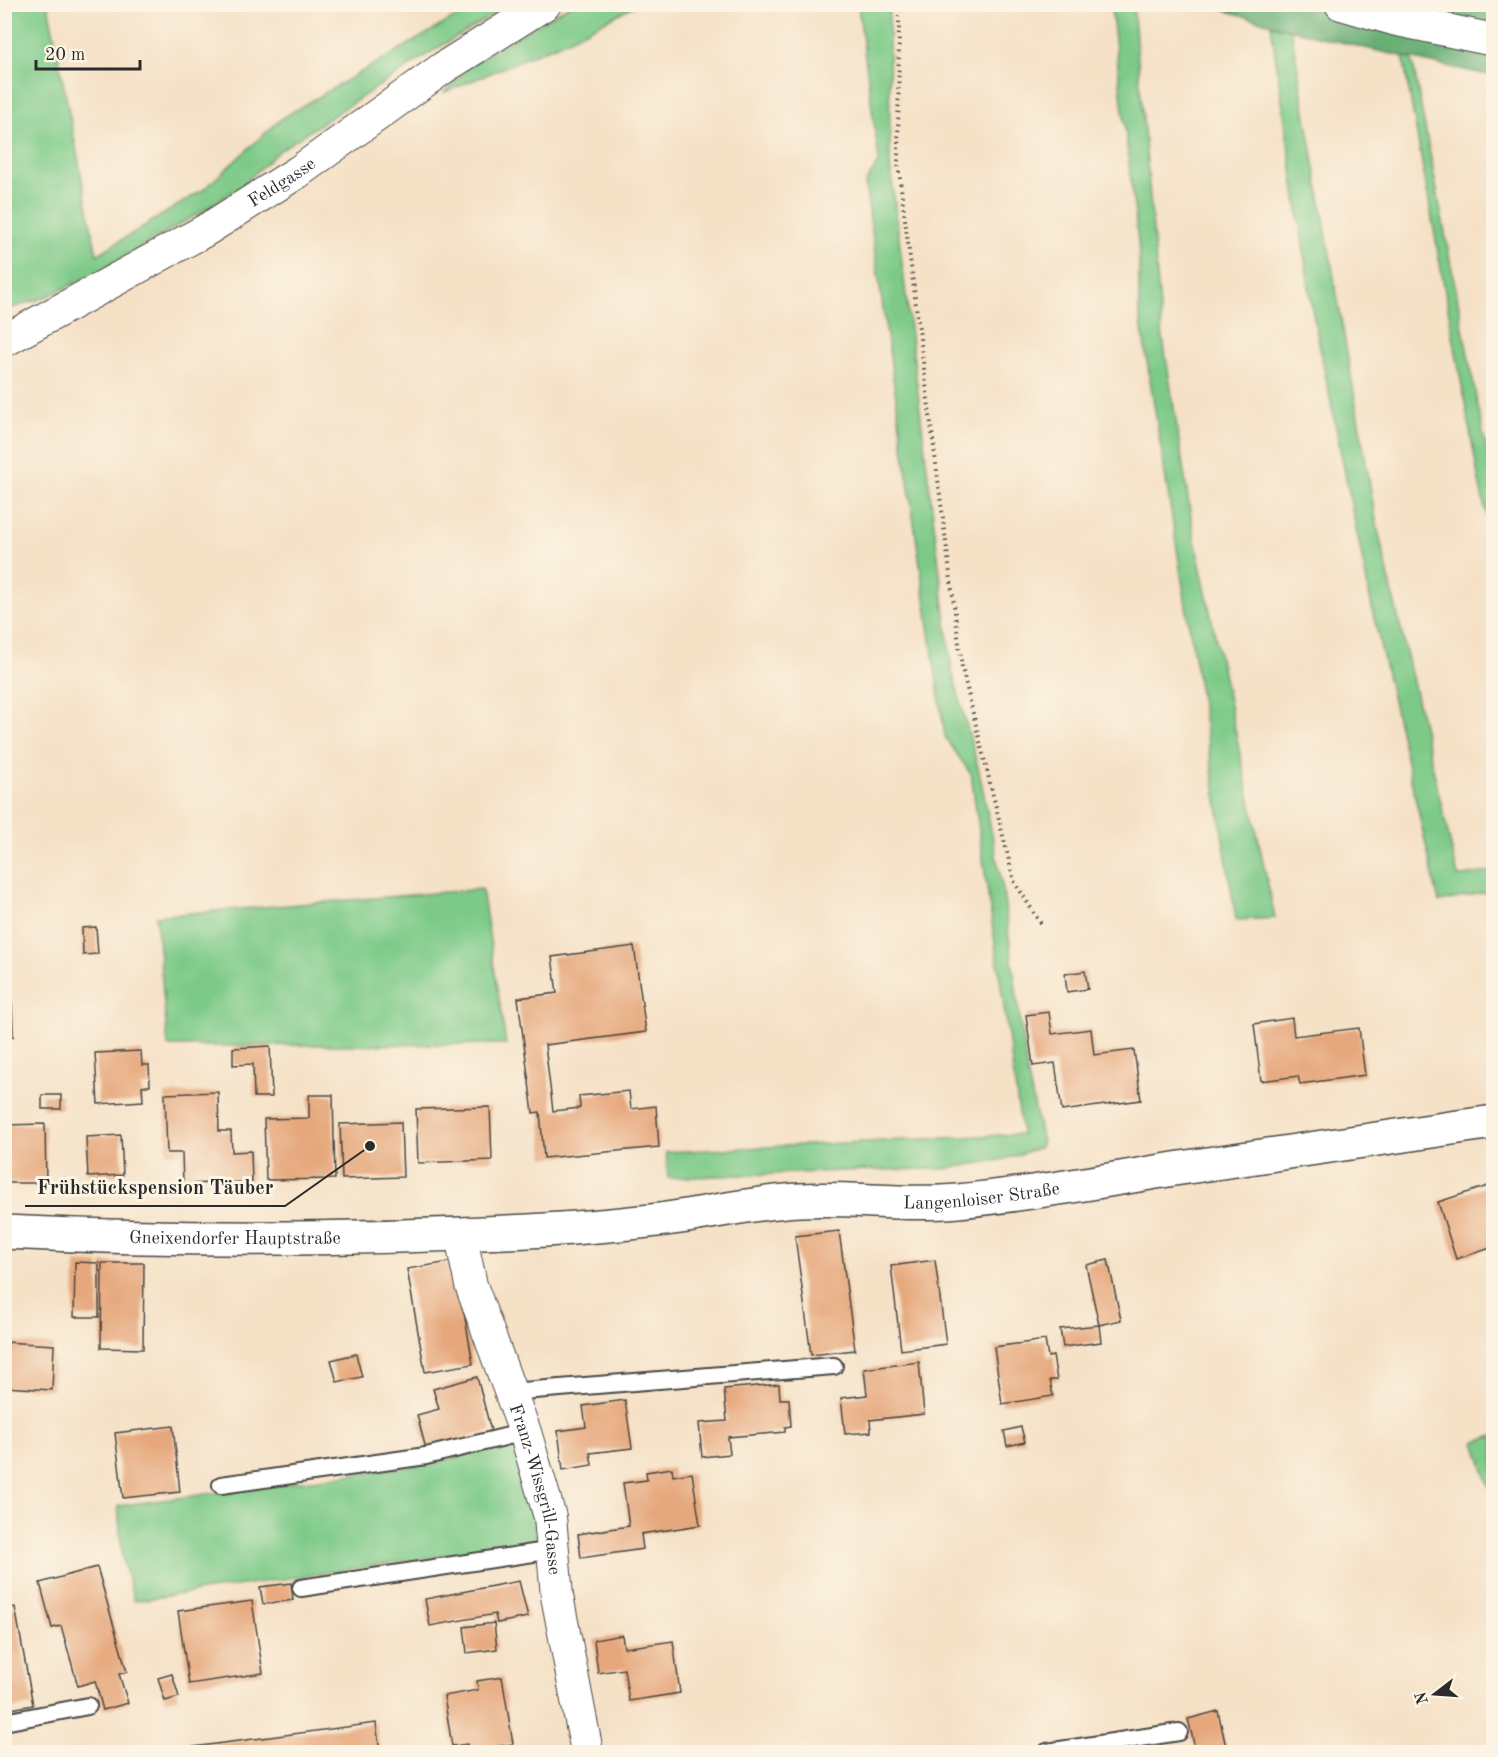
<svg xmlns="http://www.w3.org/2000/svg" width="1498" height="1757" font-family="'Old Standard TT',serif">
	<rect width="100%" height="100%" fill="#fcf5e5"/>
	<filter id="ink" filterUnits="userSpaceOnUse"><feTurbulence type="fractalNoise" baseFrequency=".0167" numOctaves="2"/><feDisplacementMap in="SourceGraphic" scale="12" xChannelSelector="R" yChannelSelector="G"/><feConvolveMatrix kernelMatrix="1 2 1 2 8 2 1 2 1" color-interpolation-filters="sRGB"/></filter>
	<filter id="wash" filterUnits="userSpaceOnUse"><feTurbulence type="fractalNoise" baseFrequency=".008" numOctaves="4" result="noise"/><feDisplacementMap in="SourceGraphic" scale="24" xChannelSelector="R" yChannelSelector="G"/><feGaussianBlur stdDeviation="1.35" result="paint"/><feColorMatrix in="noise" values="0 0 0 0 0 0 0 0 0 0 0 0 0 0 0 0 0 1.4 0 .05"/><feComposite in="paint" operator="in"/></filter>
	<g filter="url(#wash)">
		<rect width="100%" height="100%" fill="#f5e1c6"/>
		<path fill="#7dca88" stroke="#547a5a" stroke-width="1.5" d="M5,5H48L97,255L203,190L282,118L476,5H510L431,52L280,150L239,188L196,215L94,274L46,297L5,310Z
			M570,5H636L564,42L443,93L474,63Z
			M858,5H891L889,13L890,165L952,671L979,771L1002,884L1027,1072L1042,1142L1039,1148L1005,1159L944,1169L869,1170L668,1178L666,1152L1022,1134L971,774L945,737L865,184L879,161Z
			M1111,5H1133L1162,332L1194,536L1275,918L1236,920L1139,310V251Z
			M1271,25L1291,30L1377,526L1458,877L1493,871V891L1439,902L1373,613L1312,308Z
			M1403,57L1412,59L1480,418L1493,481V545L1479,481Z
			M482,889L506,1044L168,1046L156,916Z
			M1493,1436H1494L1493,1499L1475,1442Z
			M514,1443L537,1519L535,1542L134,1601L122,1556L118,1506L429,1464Z"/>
		<path fill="#66ae74" stroke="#486c50" stroke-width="1.5" d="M1208,5H1493V76C1397,56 1302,35 1208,5Z"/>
		<g id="blocks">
			<path fill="#e6a77c" d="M96,927L98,954L83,955L82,928Z
				M634,946L646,1032L545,1045L553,1111L580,1108L579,1096L629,1091L631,1109L656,1106L659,1147L544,1158L540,1112L533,1113L518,998L557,993L552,957Z
				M1085,971L1088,989L1067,992L1065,974Z
				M4,1004H12L13,1037H4Z
				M1049,1012L1052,1034L1091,1029L1094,1055L1134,1050L1141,1100L1062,1111L1055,1063L1033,1066L1026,1015Z
				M1292,1018L1294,1036L1359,1028L1365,1075L1300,1084L1298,1076L1261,1081L1254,1024Z
				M270,1046L272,1097H254L253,1064L233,1065V1048Z
				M141,1051L142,1065H149L150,1086H142L143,1101L98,1104L95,1053Z
				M218,1092L219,1131H231L232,1152L251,1151L252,1182L183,1184L182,1153H167L165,1094Z
				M42,1095H61V1109H42Z
				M309,1095H333L335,1179L266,1180L264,1119L309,1118Z
				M490,1107L492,1160L418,1163L416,1109Z
				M401,1122L403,1177L342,1179L340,1124Z
				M45,1124L46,1183H4V1125Z
				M121,1135L123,1175L88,1177L86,1137Z
				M1494,1184V1247L1456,1259L1438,1202Z
				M839,1231L855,1350L811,1355L795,1236Z
				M935,1260L946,1344L901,1350L891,1266Z
				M1108,1260L1121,1320L1099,1325L1086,1265Z
				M455,1261L473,1364L425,1372L407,1269Z
				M75,1262L99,1263V1317H74Z
				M102,1263H144L143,1349L101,1348Z
				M1099,1325L1101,1342L1063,1347L1060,1329Z
				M1045,1340L1048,1357L1053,1356L1057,1380H1050L1053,1396L1002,1404L994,1347Z
				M4,1342L54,1345L52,1390L4,1387Z
				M356,1354L362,1377L337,1382L331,1360Z
				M919,1362L924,1414L870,1420L871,1432L845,1434L841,1398L867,1395L864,1369Z
				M477,1377L491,1431L426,1449L417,1415L439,1409L433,1389Z
				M779,1384L780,1399H789L791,1426L785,1427V1432L728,1437L730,1454L702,1457L699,1423L727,1421L724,1389Z
				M625,1400L632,1448L590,1453L592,1465L563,1470L558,1431L586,1427L583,1406Z
				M173,1426L180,1492L123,1498L115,1433Z
				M1021,1427L1025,1442L1007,1446L1004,1431Z
				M672,1468L673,1476L692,1473L700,1525L641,1534L643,1549L581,1558L578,1534L629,1526L623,1483L647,1480L646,1472Z
				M97,1567L127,1672L119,1674L128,1703L103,1710L95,1681L78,1686L61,1626L52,1628L40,1583Z
				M519,1581L528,1617L497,1623L495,1614L430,1626L425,1599Z
				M291,1583L293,1600L263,1604L260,1587Z
				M252,1601L263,1673L189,1684L178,1611Z
				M15,1607L33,1705L5,1710L4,1609Z
				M494,1623L497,1649L467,1653L464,1627Z
				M622,1635L624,1648L673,1641L680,1693L629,1701L624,1669L598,1673L594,1640Z
				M172,1674L179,1697L165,1701L158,1678Z
				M502,1677L513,1744L468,1751L467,1744L452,1746L444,1696L478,1690L477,1681Z
				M1218,1711L1226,1747L1196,1752L1188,1719Z
				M376,1723L380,1752H163V1751Z"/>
		</g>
	</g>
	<g filter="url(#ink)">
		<use href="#blocks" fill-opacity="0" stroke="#494642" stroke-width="1.5"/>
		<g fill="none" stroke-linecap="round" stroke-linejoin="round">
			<defs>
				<path id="lane" d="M510,1392L834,1366
					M221,1485L426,1456L525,1432
					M301,1588L553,1550
					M4,1722L88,1706
					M1047,1752L1179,1732"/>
				<g id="street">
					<path d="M1341,4L1393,19L1494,40"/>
					<path id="s1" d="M4,341L206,230L298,172L443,68L545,4"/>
					<path id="s2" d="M464,1234V1252L471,1285L525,1432L550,1517L557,1596L587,1752"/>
				</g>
				<g id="secondary">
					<path id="s3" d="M4,1232C185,1241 365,1240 546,1230C588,1227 631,1224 673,1218C715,1212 757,1202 800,1200C852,1197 905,1206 958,1201C1030,1194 1102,1181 1174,1169C1280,1153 1387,1137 1494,1122"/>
				</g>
			</defs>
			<use href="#lane" stroke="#494642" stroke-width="20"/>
			<use href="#street" stroke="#494642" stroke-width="34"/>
			<use href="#secondary" stroke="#494642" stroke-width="36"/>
			<path stroke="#494642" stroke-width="4" stroke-dasharray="1.5 4.5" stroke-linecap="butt" d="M902,4L899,16L898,164L962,668L1014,881L1041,924"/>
			<use href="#lane" stroke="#fff" stroke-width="16"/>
			<use href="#street" stroke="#fff" stroke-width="32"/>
			<use href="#secondary" stroke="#fff" stroke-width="33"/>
		</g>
	</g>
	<g text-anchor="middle" stroke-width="6" stroke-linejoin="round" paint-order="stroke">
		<g font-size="18" fill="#2b2b2b" stroke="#fcf5e5">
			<text dy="6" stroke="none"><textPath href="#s1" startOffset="320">Feldgasse</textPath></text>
			<text dy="6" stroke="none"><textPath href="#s3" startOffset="980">Langenloiser Straße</textPath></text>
			<text dy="6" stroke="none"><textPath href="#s3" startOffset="231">Gneixendorfer Hauptstraße</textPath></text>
			<text dy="6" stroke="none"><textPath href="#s2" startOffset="267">Franz-Wissgrill-Gasse</textPath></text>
		</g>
	</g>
	<path fill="none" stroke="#2b2b2b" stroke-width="2" d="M370 1146L285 1206H25"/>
	<circle fill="#2b2b2b" stroke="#fcf5e5" stroke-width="2" cx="370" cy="1146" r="6"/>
	<g font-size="20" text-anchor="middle" font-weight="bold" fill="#2b2b2b" stroke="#fcf5e5" stroke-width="6" stroke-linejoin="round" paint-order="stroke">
		<text x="155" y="1194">Frühstückspension Täuber</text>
	</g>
	<rect width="1498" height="1757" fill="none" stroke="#fcf5e5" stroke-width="24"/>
	<g transform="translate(1435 1694) rotate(253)" stroke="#fcf5e5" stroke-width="4.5" paint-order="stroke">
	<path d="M0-4.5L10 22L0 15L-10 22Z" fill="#2b2b2b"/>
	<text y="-9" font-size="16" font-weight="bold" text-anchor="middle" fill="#2b2b2b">N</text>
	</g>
	<path d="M36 60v9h104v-9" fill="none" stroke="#2b2b2b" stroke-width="3"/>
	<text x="45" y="60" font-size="18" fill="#2b2b2b" stroke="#fcf5e5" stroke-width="4.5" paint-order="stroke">20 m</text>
</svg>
